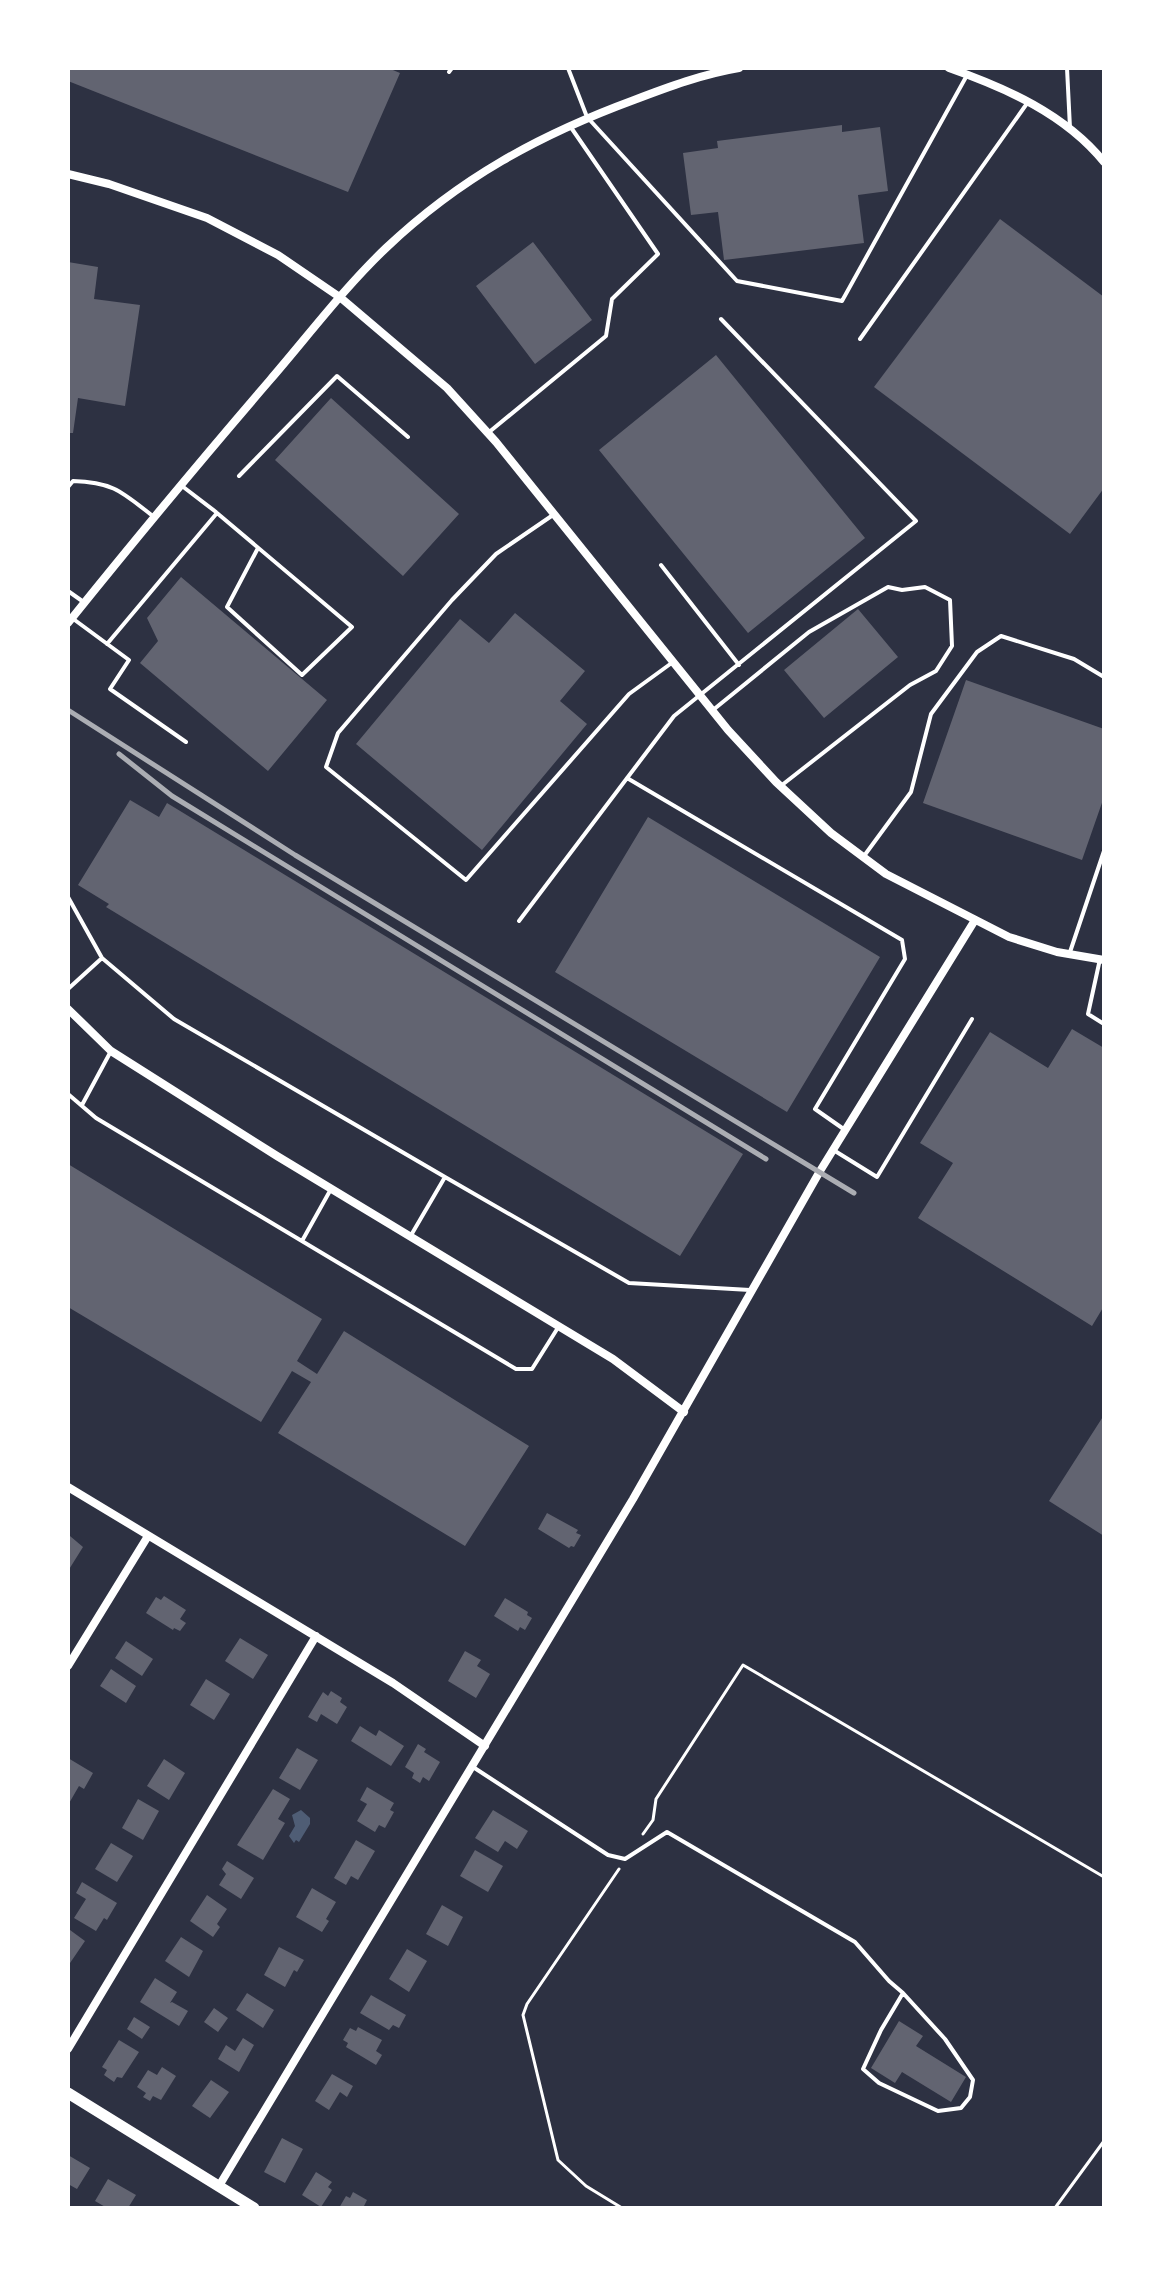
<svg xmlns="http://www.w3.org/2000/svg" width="1172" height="2276" font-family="'Nunito Sans',sans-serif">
	<rect width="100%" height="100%" fill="#2d3142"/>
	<path fill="#4f5d75" d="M301,1810L310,1818V1824L299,1842L296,1840L294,1843L289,1836L295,1826L292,1815Z"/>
	<path fill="#626471" d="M68,68H388L400,73L348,192L68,81Z
		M842,125V132L880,127L888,191L858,195L864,243L724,260L718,212L691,215L683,153L718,148L717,141Z
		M1000,219L1104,297V488L1070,534L874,387Z
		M533,242L592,320L535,364L476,286Z
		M68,262L98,267L94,299L140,305L125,406L78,398L73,433H68Z
		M716,355L865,538L748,633L599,450Z
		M331,398L459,514L403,576L275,460Z
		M181,577L327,700L268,771L140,663L158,641L147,618Z
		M858,609L898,657L824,718L784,670Z
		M515,613L585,671L560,701L587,724L482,850L356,744L460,619L489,643Z
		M966,680L1104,729V797L1082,860L923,803Z
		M130,800L159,817L167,803L743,1154L680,1256L106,907L109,904L78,885Z
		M648,817L880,957L787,1112L555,972Z
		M1072,1029L1104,1048V1306L1092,1326L918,1218L953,1163L920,1143L990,1032L1048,1068Z
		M68,1164L322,1319L297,1361L317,1374L344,1331L529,1446L465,1546L278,1433L311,1382L292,1371L261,1422L68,1307Z
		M1104,1415V1536L1049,1501Z
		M547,1513L578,1530L576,1533L581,1535L574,1547L571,1546L569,1548L538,1529Z
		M70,1536L83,1547L68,1571V1539Z
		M164,1596L186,1610L180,1619L186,1623L180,1631L174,1628L173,1630L146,1613L156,1597L161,1600Z
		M505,1598L528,1612L527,1615L532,1618L525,1630L520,1627L518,1631L494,1616Z
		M240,1638L268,1655L253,1679L225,1661Z
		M126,1641L153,1659L142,1676L115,1658Z
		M465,1651L481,1660L477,1666L490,1674L476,1698L448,1681Z
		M111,1669L136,1686L126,1703L100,1686Z
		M206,1679L230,1694L214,1720L190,1705Z
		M331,1691L342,1698L340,1702L347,1707L337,1724L321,1714L317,1722L308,1717L323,1692L328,1696Z
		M360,1726L376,1736L379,1730L404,1746L391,1766L351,1741Z
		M418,1744L426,1749L424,1752L440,1762L429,1781L423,1777L420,1783L412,1778L414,1773L405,1767Z
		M297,1748L318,1760L300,1790L279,1778Z
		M68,1758L93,1773L84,1789L79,1786L68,1805Z
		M164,1759L185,1773L169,1800L147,1786Z
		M367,1787L394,1803L390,1810L394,1812L385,1828L379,1825L375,1832L357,1821L367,1804L360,1800Z
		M273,1789L290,1799L278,1819L285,1823L263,1860L237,1845Z
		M138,1799L159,1811L143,1840L122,1828Z
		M493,1810L528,1831L517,1849L505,1841L498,1852L475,1838Z
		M356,1840L375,1851L358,1880L351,1876L346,1885L334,1878Z
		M111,1843L133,1856L117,1882L95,1869Z
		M475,1850L503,1866L488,1892L460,1876Z
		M227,1861L254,1878L241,1899L219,1885L226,1874L222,1869Z
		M82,1882L117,1903L107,1920L104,1918L96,1931L74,1918L86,1899L76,1893Z
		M312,1888L336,1902L326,1919L329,1921L322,1932L296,1917Z
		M207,1895L227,1909L217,1924L220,1927L213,1937L190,1921Z
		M442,1905L463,1917L448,1946L426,1934Z
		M70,1930L85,1941L68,1966V1933Z
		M181,1937L203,1951L189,1977L165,1961Z
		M279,1947L304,1960L297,1972L294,1970L285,1987L264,1975Z
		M407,1949L427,1961L409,1992L389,1979Z
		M155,1978L177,1992L170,2003L172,2002L188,2011L179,2026L140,2002Z
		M247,1993L274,2010L263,2028L236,2010Z
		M371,1995L406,2015L399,2028L393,2025L389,2030L360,2013Z
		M214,2008L228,2018L218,2032L204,2022Z
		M134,2017L150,2027L142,2039L127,2029Z
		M899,2021L923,2036L916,2046L966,2077L951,2102L902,2072L895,2083L871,2068Z
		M358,2027L382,2040L376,2051L382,2055L376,2065L346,2047L348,2043L343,2040L350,2028L356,2031Z
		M243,2038L254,2045L239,2072L218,2059L226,2045L235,2051Z
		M119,2040L139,2052L122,2078L117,2077L114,2082L104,2075L107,2070L102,2067Z
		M162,2067L176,2076L161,2100L153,2096L150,2101L143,2097L146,2093L137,2087L148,2070L157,2075Z
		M332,2074L353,2086L347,2097L340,2092L329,2110L315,2101Z
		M211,2080L229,2092L210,2118L192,2106Z
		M282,2138L303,2149L285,2183L264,2172Z
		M68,2155L90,2168L77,2189L68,2184Z
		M316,2172L332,2182L328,2187L332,2190L321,2207L302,2195Z
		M108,2179L136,2195L128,2208H107L95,2201Z
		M353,2192L367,2200L363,2208H339L346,2196L350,2198Z"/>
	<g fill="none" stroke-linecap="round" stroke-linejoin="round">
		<path stroke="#fff" stroke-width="3" d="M643,1834L653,1820L656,1799L743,1665L1104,1877
			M619,1869L527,2004L523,2015L558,2160L586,2186L622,2208
			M1055,2208L1104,2141"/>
		<path stroke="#fff" stroke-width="4" d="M568,68L587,117L737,281L842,301L966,77
			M1067,68L1070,128
			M449,72L452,68
			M860,339L1028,102
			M488,433L606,336L612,299L658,254L570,126
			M239,476L337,376L408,437
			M182,486L216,512
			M68,487L73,481C114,482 123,493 154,517
			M553,515L496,554L452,600L338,733L326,767L466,880L629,694L673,662
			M661,565L739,665
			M68,591L85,603
			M72,618L129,660L110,689L186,742
			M107,644L217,513L352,627L302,675L227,607L258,548
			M713,710L809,632L888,587L902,590L925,587L950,600L952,646L936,671L910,685L782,785
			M627,778L902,940L905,959L815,1109L845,1130
			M864,856L911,792L931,714L977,652L1001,636L1074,659L1104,677
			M68,897L102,958
			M519,921L674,716L916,521L721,319
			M1070,952L1104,851
			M1100,959L1088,1014L1104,1024
			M68,989L102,958L174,1019L445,1177
			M68,1094L96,1118L516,1369H532L559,1326
			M82,1105L111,1051
			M835,1151L877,1177L972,1019
			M410,1237L445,1177L629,1283L750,1290
			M302,1241L331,1189
			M473,1767L608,1855L625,1859L667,1832L855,1942L889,1981L903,1993L881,2030L863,2069L879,2083L938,2111L961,2108L970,2097L973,2080L945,2039L903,1993"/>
		<path stroke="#fff" stroke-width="8" d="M949,68C1006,88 1065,114 1104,162
			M68,174L109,184L207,218L278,255L341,298L447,388L496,442L728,730L776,782L831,833L886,874L1009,937L1057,952L1104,960
			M68,623C134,541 201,460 270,380C308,336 344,288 386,248C460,178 539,135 634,100C668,87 703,74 739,68
			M68,1009L111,1051L277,1156L613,1359L684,1412
			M68,1487L393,1683L485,1746
			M68,1666L148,1536
			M68,2049L316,1636
			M219,2186L633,1499L820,1171L975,920"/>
		<path stroke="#fff" stroke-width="11" d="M68,2093L254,2208"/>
		<path stroke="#abadb3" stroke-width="5" d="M68,710L295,855L854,1193
			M119,754L172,796L766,1159"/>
	</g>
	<rect width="1172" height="2276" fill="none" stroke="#ffffff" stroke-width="140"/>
</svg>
